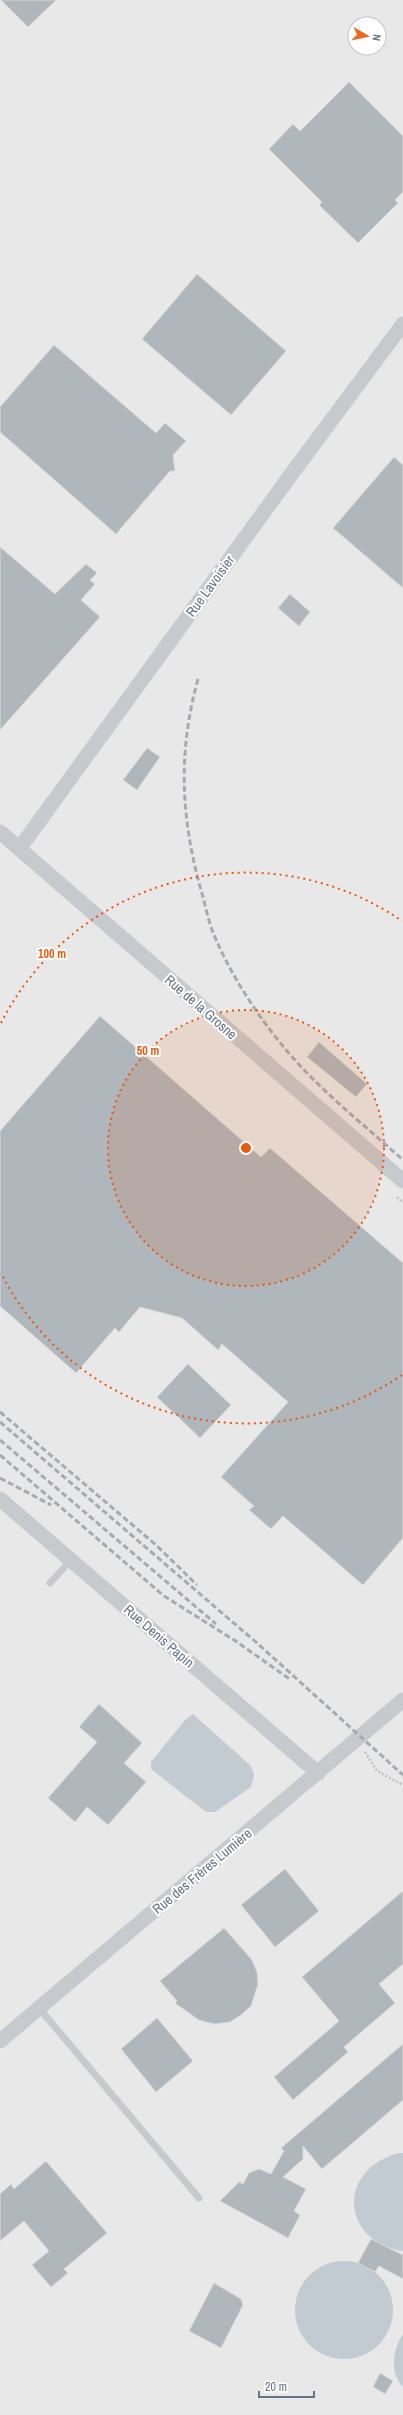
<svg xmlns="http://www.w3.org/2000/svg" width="403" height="2415" font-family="'Archivo Narrow',sans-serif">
	<rect width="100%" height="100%" fill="#f7f7f4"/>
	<path fill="#e7e8e7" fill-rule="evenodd" d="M0,0H403V2415H0ZM355,24H379V48H355Z"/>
	<path fill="#c2cbd1" d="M193,1714L251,1766L254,1775L251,1787L215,1812H206L151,1769V1762L186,1719Z
		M399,2153H403V2251C340,2241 337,2169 399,2153Z
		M295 2310a49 49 0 1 1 98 0a49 49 0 1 1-98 0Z
		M403,2334V2387C389,2372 393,2350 403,2334Z"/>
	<path fill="#afb6bc" stroke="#d8d9d6" d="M1,0H56L28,27Z
		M349,82L403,136V192L395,200L398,203L358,243L319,205L322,202L269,149L293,124L300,131Z
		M197,274L286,351L231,415L142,339Z
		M54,345L156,433L165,423L186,441L173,455L175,471H170L116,534L0,432V407Z
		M394,457L403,465V588L333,528Z
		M0,547L55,594L86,564L97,573L90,580L95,584L81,600L100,617L0,730Z
		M290,594L310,612L299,626L278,608Z
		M147,748L160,757L137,790L123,780Z
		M100,1016L261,1157L270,1148L403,1263V1538L363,1585L283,1516L271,1529L249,1510L254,1506L221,1477L288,1402L222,1344L218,1350L182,1318L140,1307L119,1332L115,1328L76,1373L0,1306V1131Z
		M319,1042L367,1084L356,1097L307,1057Z
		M188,1364L231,1405L200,1438L157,1397Z
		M99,1704L142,1743L124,1763L146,1782L108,1825L87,1807L75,1822L48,1798L97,1742L79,1727Z
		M285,1869L319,1911L275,1947L241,1905Z
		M403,1891V1964L379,1984L395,2003L344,2047L348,2052L293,2100L274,2077L339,2021L302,1977Z
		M224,1928L252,1960L257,1972L258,1984L251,2006L241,2015L230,2022L214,2024L199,2020L175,2003L177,2001L160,1981Z
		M157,2018L193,2061L156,2092L121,2049Z
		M403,2044V2100L322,2169L303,2146V2159L283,2177L306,2189L294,2211L300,2215L288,2238L220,2201L239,2182L243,2184L249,2173L259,2169L271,2174L284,2151L281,2148Z
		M46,2161L107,2233L64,2269L68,2273L51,2287L32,2265L49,2251L24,2221L0,2241V2194L11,2184L14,2189Z
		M371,2239L403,2255V2279L379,2266L375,2272L358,2263Z
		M214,2283L241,2299L243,2305L221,2348L189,2331Z
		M380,2373L393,2381L385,2394L373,2387Z"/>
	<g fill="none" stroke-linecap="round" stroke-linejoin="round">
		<path stroke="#c0c1c4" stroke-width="2.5" stroke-dasharray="2 2" stroke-linecap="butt" d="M397,1197L403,1203
			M365,1752L377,1771L403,1785"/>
		<path stroke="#c6c9cd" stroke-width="7" d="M50,1583L71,1560
			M39,2008L199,2198"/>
		<path stroke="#c6c9cd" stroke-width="15" d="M0,832L403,1181
			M19,849L290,476L403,324
			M0,1499L318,1773
			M0,2041L403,1700"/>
		<path stroke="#a6abb2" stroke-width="3" stroke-dasharray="6 3" stroke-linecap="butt" d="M198,679C177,755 181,822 203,897C206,909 209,923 214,935C231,975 255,1012 282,1045C317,1088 362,1123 403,1160
			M0,1412L156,1545L197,1585
			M0,1422L257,1643L403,1775
			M0,1440L216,1624
			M0,1455L164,1596L234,1640L291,1680
			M0,1478L51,1505"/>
	</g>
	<circle cx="246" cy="1148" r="138" fill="#e8590c" fill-opacity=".12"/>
	<g fill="none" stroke="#e8590c" stroke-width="2" stroke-dasharray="2 4">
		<circle cx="246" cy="1148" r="138"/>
		<path d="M402 1375A275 275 0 0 1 1 1273M1 1023A275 275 0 0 1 402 921"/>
	</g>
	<g text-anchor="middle" stroke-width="4" stroke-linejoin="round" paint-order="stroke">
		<g font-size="14" fill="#647386" stroke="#fff">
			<text transform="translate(210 586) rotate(-54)" y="5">Rue Lavoisier</text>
			<text transform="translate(201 1007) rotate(41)" y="5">Rue de la Grosne</text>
			<text transform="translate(159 1636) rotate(41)" y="5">Rue Denis Papin</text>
			<text transform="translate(202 1871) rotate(-40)" y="5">Rue des Frères Lumière</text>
		</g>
	</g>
	<circle cx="246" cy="1148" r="6" fill="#e8590c" stroke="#fff" stroke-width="2"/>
	<g font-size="12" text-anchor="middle" font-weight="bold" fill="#e8590c" stroke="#fff" stroke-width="4" stroke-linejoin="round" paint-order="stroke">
		<text x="52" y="958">100 m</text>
		<text x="148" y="1055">50 m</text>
	</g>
	<g transform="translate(367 36) rotate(99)"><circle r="19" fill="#ffffff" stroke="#c1c7cf"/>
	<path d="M0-3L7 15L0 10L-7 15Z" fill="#ed671e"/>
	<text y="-6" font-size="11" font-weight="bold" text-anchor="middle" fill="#647386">N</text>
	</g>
	<path d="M259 2391v6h55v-6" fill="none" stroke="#647386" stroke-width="2"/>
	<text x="265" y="2391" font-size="12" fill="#647386" stroke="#ffffff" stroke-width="3" paint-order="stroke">20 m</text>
</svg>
